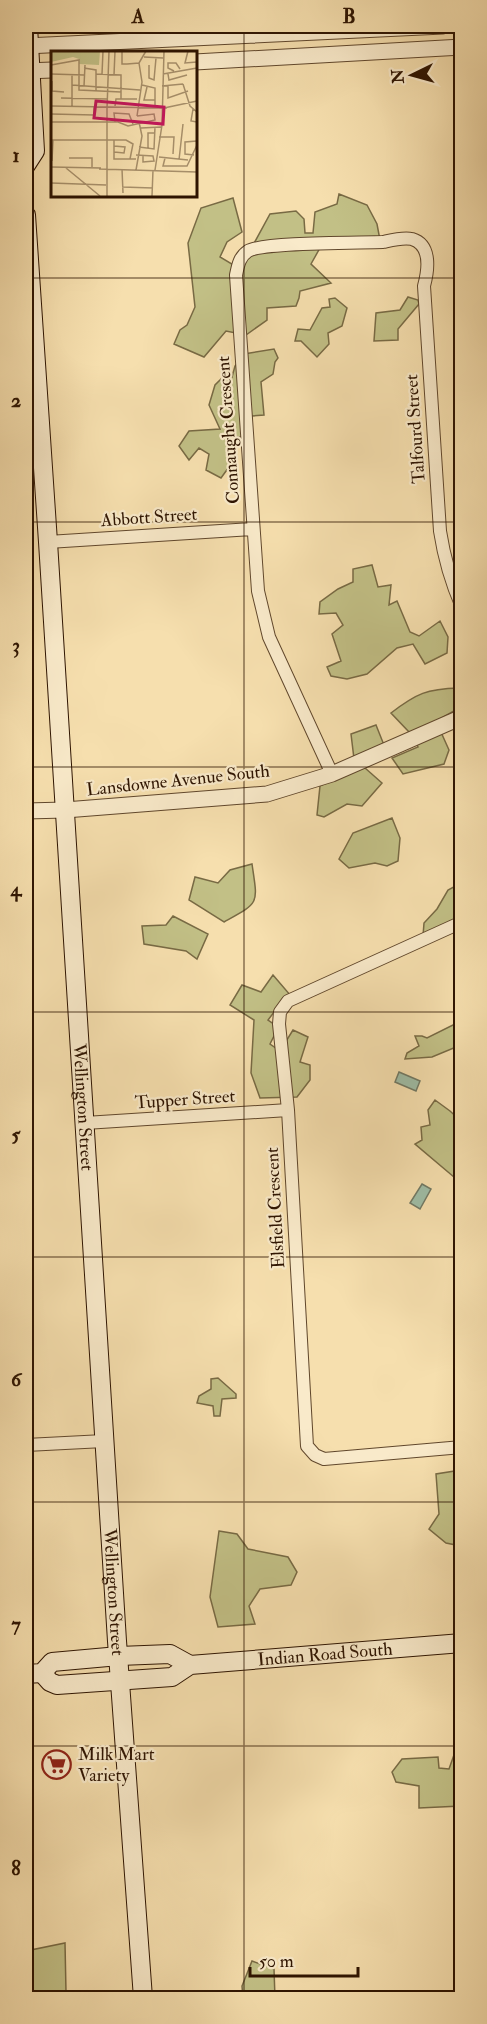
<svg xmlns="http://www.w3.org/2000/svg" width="487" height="2024" font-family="'IM FELL Double Pica',serif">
	<rect width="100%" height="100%" fill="#f6dfae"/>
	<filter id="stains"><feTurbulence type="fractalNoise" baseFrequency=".00333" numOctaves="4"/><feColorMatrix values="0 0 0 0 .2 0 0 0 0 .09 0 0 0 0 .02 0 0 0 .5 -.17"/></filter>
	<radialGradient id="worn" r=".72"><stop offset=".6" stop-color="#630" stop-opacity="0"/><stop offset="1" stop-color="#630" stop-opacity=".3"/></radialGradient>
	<path fill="#c2c086" stroke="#786a44" stroke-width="1.5" d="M339,194L367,205L377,224L380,240L325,239L311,264L331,283L300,291L299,298L296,306L267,308V320L246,335L226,331L204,357L174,344L180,330L187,325L195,307L188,243L201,208L233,198L242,232L227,242L220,257L240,269L270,214L296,211L304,219L305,233H313L315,212L337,204Z
		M408,297L418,300L419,304L398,329V340L374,341L376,313L400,310Z
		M335,298L347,308L342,326L328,333L329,344L317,357L301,341H295L298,329L310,330L322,308L330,307L329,299Z
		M274,349L278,358L275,362L273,374L261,382L264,415L252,416L250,437H229L234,460L221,478L206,470L209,454L199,448L189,460L179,446L189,431L220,429L209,405L215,385L225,375L232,377L235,366L244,354Z
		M372,565L378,587L391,585L389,605L397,601L410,632L419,636L440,621L448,637L447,653L425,664L413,644L397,648L367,674L347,679L331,676L327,667L341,661L332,634L343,625L336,613L319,614L320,602L338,589L353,582V569Z
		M459,688L461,695V707L436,721L449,750L444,764L403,774L392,758L418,747L409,732L391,713C417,693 427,689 459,688Z
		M376,725L384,745L365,768L382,783L362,806L347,804L324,817L317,815L320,786L355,767L351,734Z
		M392,818L400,838L398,861L387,866L375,863L349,868L339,859L353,833Z
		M252,864C258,905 260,902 224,922L189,900L195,877L218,883L230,870Z
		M461,883V919L423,936L424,923L437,909L448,890Z
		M173,916L208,934L197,959L186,951L144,944L142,926L166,925Z
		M273,975L291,996L281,1003L268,1020L275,1025V1034L270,1044L280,1051L293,1030L308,1037L300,1062L310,1065V1080L297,1097L260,1098L251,1073L254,1020L230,1005L242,985L261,992Z
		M461,1021V1045L432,1057L405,1059L407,1053L419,1046L415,1036H422L427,1038Z
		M435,1100L450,1111L461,1121V1183L415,1144L422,1140L421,1127L430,1125L428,1110Z
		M218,1378L236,1394V1398L222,1399L220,1416H214L213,1406L197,1403L199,1396L211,1389V1379Z
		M461,1470H462L461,1546L446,1543L429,1529L439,1514L436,1474Z
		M219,1531L237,1534L248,1549L288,1557L297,1572L291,1585L260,1589L249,1606L255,1624L218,1627L210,1597Z
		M461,1735V1806L419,1808V1786L396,1782L392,1772L402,1759L438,1757L439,1768L449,1769Z
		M65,1943L66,1992L63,1998H26V1971L31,1950Z
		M252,1961L274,1969L275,1998H243L242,1986Z"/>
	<path fill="#9ebda6" stroke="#717964" stroke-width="1.5" d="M399,1072L420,1081L416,1091L395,1082Z
		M422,1184L431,1189L420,1209L410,1203Z"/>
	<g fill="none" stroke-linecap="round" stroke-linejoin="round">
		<defs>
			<path id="minor" d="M48,542L252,529
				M332,774L269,637L258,591L236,275C238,266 239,257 248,251C263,242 360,243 383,242C392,240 403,237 412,239C432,245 428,271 424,286L440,531C444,557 451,582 462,607
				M462,922L288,1001L280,1012L279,1024L288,1110L307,1446L315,1455L324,1459L462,1447
				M85,1123L288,1110
				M26,1445L104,1441"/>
			<path id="tertiary" d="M26,46L443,26
				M195,62L462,47
				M26,71L52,70
				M26,811L65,810L267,794L332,774L462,717"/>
			<g id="secondary">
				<path d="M26,165L35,151L28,26"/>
				<path id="s1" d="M26,215L48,542L117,1641L143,1998"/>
				<path id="s2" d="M42,1673L50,1682L57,1685L172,1677L190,1665L462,1643"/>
				<path d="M26,1674L42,1673L52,1662L119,1656L170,1654L190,1665"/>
			</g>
		</defs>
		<use href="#minor" stroke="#60472c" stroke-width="14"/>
		<use href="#tertiary" stroke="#60472c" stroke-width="17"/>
		<use href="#secondary" stroke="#2e1401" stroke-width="20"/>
		<use href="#minor" stroke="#f9eaca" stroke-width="12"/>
		<use href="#tertiary" stroke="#f9eaca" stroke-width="15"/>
		<use href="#secondary" stroke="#f9eaca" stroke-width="18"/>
	</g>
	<path fill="none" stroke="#2e1401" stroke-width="1.5" stroke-opacity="0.55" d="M244,26V1998M26,278H462M26,522H462M26,767H462M26,1012H462M26,1257H462M26,1502H462M26,1746H462"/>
	<defs>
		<symbol id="supermarket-ring" viewBox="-11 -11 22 22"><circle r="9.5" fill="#f9eaca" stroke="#8f2418" stroke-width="1.5"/><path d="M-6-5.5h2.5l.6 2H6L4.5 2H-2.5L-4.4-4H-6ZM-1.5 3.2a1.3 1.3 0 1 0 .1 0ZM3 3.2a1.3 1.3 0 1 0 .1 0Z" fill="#8f2418"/></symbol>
	</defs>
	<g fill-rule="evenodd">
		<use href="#supermarket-ring" x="40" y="1748" width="33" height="33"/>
	</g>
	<g text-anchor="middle" stroke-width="4.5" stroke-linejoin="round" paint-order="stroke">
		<g font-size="18" fill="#2e1401" stroke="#f9eaca">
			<text transform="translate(415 429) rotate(-94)" y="6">Talfourd Street</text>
			<text transform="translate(228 430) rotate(-94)" y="6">Connaught Crescent</text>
			<text transform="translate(149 517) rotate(-4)" y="6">Abbott Street</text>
			<text transform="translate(178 780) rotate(-6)" y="6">Lansdowne Avenue South</text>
			<text transform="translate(185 1099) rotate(-4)" y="6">Tupper Street</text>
			<text dy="6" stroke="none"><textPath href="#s1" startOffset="894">Wellington Street</textPath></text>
			<text transform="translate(275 1208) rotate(-93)" y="6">Elsfield Crescent</text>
			<text dy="6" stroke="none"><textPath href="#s1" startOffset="1380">Wellington Street</textPath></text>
			<text dy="6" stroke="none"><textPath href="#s2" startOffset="292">Indian Road South</textPath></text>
		</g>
		<g font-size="18" fill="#2e1401" stroke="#f9eaca" text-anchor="start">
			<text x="78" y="1760">Milk Mart<tspan x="78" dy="21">Variety</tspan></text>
		</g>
	</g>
	<g transform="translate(51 51)">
		<rect width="146" height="146" fill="#f6dfae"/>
		<path d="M0,0H49L48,14L28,13V8L22,6L0,11Z" fill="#c2c086"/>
		<path fill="none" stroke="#a68e69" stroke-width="1.5" d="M71,0V13H76L88,12L95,0M137,0L134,12L146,11M93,6L112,7M0,14L28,9V39L70,41M98,14V27L103,29L105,7M33,17L45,19V40M123,20L117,17V12H125L129,18M0,23L33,24M45,23L70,24V48M51,23L52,0M112,23L146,17M117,23L118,29L136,24M63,24L64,0M1,30V40L13,41M132,33L139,55L146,61M21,34L89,39M91,34L104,37V56M33,35L34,14M111,35L132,33M117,35V47L137,40M96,36L93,49H104M10,47L56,48M0,55L116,57M21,55V24M64,55L65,48H86M113,57L146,50M56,58L58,0M142,58L140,70L146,71M0,63L43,64V55M86,65L91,31L88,12M0,71H67L77,75L104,69L103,63L86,65M64,71L63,62L78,63L82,73M90,77L110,76M108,86H123L122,103M0,89H75L82,93L79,108M63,89V108H85M88,96L103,98L104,76M97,98V82H103M63,101L73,102L74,96L63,95M85,104L102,105L103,110L92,111V104M143,104L134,103V91L146,90M108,106L137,109M18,107H41V116M114,107L112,115H136L146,94M128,109L132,73M1,110L2,89M0,116L50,117M15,117L49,145M48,118L146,121M71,118L72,142M85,119L91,85L88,71M104,119L111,74L113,0M56,123V145M56,125V55M0,132L55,134M71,136L102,137M101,145L102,119"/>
		<path fill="#c2185b" fill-opacity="0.15" stroke="#c2185b" stroke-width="3" d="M45,50L113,56L112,73L43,67Z"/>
		<rect width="146" height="146" fill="none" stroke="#2e1401" stroke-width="3"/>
	</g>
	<rect width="487" height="2024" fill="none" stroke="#f6dfae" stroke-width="66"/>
	<g transform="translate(412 75) rotate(265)" stroke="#f9eaca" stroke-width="4.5" paint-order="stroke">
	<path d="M0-4.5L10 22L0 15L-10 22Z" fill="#2e1401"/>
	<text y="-9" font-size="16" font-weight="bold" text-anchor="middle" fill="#2e1401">N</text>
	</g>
	<path d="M250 1967v9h108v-9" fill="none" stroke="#2e1401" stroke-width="3"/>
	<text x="259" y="1967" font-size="18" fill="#2e1401" stroke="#f9eaca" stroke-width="4.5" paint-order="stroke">50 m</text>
	<rect x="33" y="33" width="421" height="1958" fill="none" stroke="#2e1401" stroke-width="2"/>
	<g font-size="20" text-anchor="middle" font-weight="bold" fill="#2e1401">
		<text x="138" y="23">A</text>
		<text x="349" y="23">B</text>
		<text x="16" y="162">1</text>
		<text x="16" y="407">2</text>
		<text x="16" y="652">3</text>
		<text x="16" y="896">4</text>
		<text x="16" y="1141">5</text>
		<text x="16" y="1386">6</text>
		<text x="16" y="1631">7</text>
		<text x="16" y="1875">8</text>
	</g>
	<rect width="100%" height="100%" filter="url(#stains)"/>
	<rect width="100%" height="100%" fill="url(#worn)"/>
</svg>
